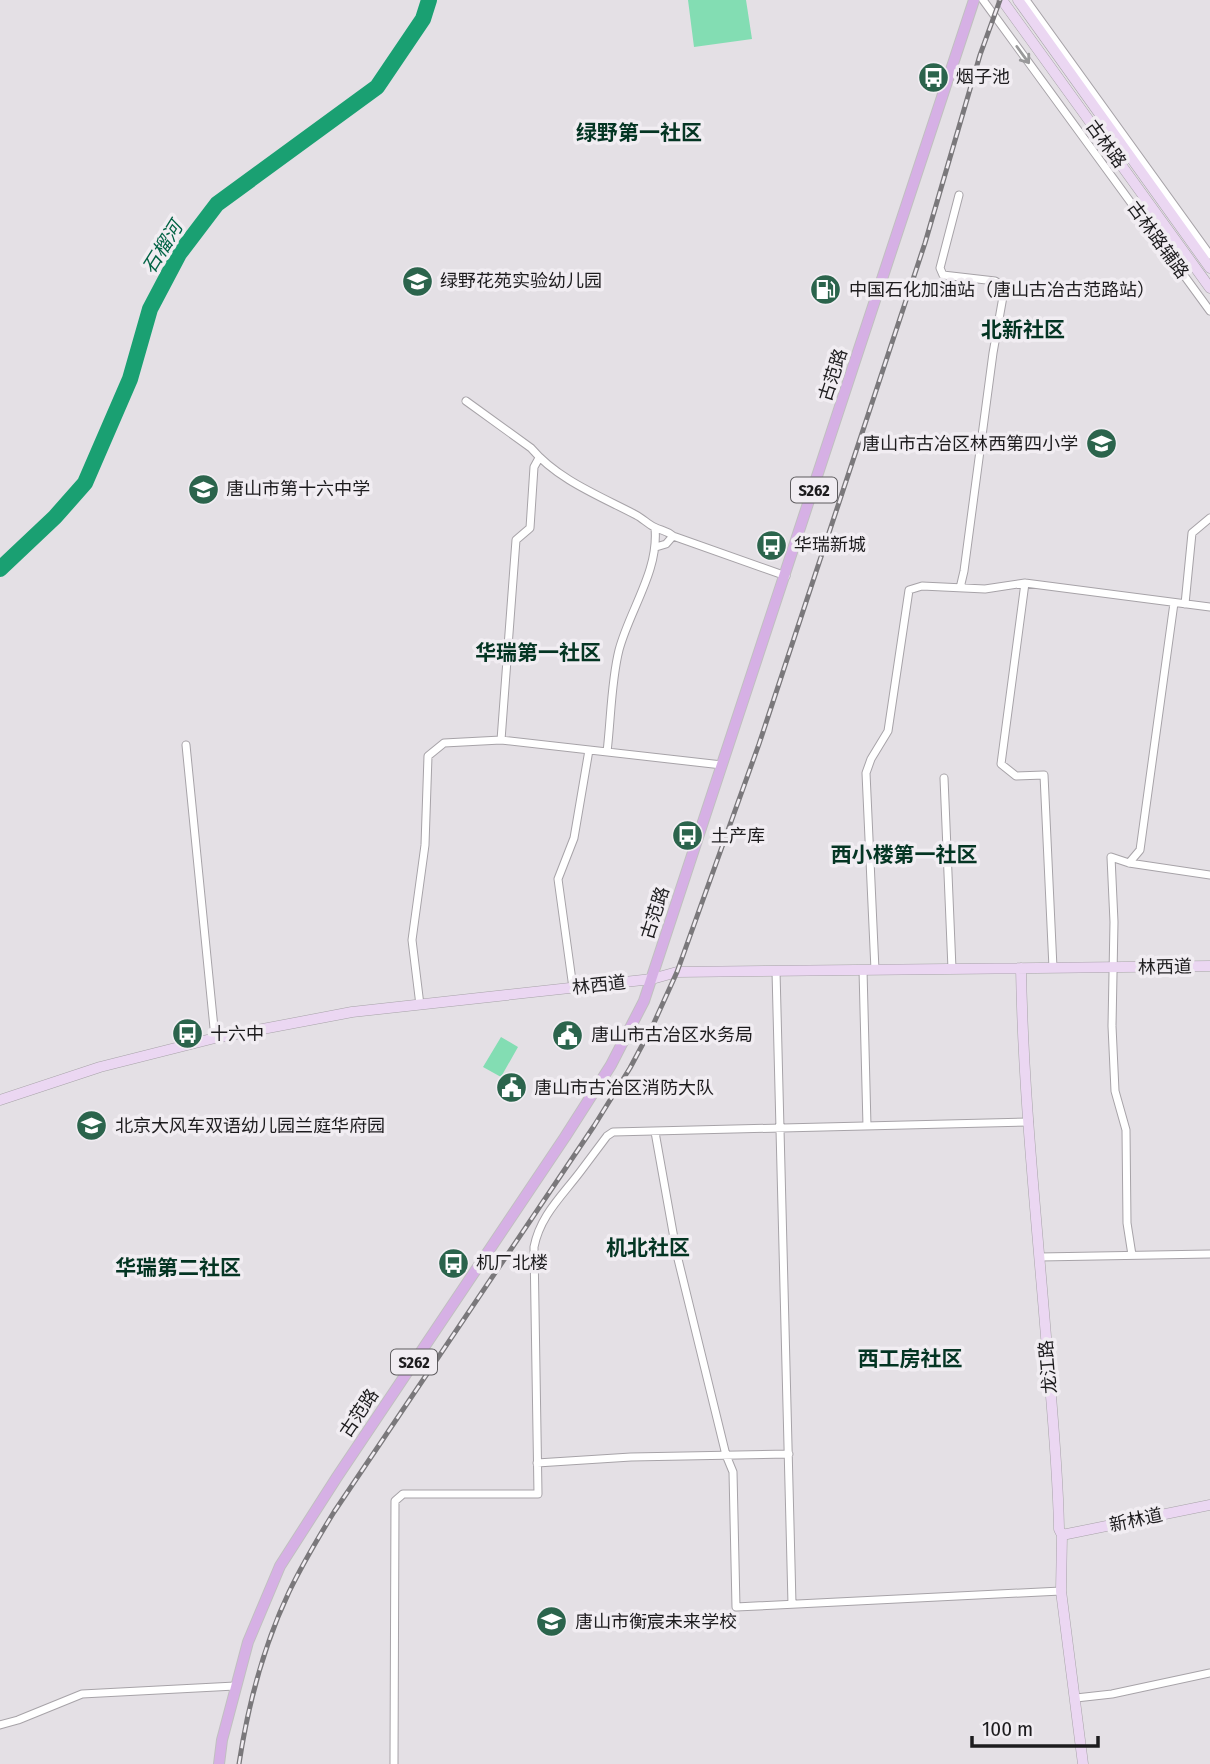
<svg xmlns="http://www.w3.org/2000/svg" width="1210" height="1764" font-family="'Fira Sans Condensed','Noto Sans SC',sans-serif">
	<rect width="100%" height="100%" fill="#e4e0e5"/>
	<path fill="#83ddb3" d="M688,0H746L752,39L694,47Z
		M501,1037L518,1047L501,1077L483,1067Z"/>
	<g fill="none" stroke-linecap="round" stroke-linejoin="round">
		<path stroke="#1aa072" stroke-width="16" d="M0,569L55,517L85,483L130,379L150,309L179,254L217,204L377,87L423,19L429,0"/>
		<defs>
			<path id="street" d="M983,0L1210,311
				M1026,0L1210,255
				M959,195L940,268L943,275L995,281L1002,285L1004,291L993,353L964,571L960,588
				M466,401L531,448C558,480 600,496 636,515C642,518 648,524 654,527C662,531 666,530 673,536L786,576
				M656,547L666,544L673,536
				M1025,583L1001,764L1016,776L1044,775L1053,968
				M1185,604L1192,533L1210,518
				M501,740L516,540L530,528L534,467L539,458
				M186,745L215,1038
				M607,752C611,719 611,682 619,650C630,609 659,571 655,528
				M944,778L952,969
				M1129,863L1140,850L1174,603
				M863,970L867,1126
				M875,970L866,773L871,759L888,731L909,590L922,586L985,589L1025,583L1210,607
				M776,971L792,1604
				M573,988L558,879L574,838L589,750
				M420,1005L412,940L425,845L428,756L444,743L501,740L722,765
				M655,1132L677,1255L726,1455L733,1472L736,1607L1061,1591
				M1132,1255L1127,1223L1126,1130L1115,1091L1112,1026L1114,922L1111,857L1129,863L1210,875
				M1040,1257L1210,1254
				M537,1463L631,1457L789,1454
				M1076,1698L1112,1694L1210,1673
				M0,1725L18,1720L82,1694L235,1686
				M394,1764L395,1501L403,1494H538L534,1247C540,1216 561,1197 580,1172C589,1160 598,1148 607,1136L613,1132L1029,1122"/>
			<path id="secondary" d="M1002,0L1210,288
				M1018,0L1210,268
				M1021,968C1023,1095 1037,1222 1047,1349C1052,1409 1058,1469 1059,1529L1062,1535L1061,1591L1083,1764
				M0,1100L100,1067L215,1038L352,1012L652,979L677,972L1210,966
				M1062,1535L1210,1505"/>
			<path id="primary" d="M219,1764L222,1740L248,1642L280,1566L337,1477L565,1137L611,1065L644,1001L974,0"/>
		</defs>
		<use href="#street" stroke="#a7a3a8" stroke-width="9"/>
		<use href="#secondary" stroke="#a7a3a8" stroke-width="11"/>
		<use href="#primary" stroke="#c0bfc0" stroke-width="12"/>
		<use href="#street" stroke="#fff" stroke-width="7"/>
		<use href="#secondary" stroke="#ebd7f2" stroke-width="10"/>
		<use href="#primary" stroke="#d6b0e5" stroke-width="10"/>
		<defs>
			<path id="rail" d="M239,1764C248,1705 263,1647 289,1592C302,1565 318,1538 334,1512L594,1126L630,1068L653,1025L677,972L759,744L925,243L980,55L1000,0"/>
		</defs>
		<use href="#rail" stroke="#7a787b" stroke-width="5"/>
		<use href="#rail" stroke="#f1edf2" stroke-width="2.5" stroke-dasharray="8" stroke-linecap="butt"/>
	</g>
	<defs><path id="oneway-shaft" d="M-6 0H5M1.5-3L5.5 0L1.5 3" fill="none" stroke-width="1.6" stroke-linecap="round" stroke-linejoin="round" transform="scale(1.75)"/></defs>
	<use stroke="#99999a" href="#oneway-shaft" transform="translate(1023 55) rotate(54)"/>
	<defs>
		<symbol id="bus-disc" viewBox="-11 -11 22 22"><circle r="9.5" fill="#2b644c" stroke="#f1edf2"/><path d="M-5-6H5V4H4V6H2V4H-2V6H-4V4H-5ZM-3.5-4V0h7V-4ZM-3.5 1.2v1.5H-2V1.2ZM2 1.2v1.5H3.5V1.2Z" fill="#fff"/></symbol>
		<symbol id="school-disc" viewBox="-11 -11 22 22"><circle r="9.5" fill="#2b644c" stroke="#f1edf2"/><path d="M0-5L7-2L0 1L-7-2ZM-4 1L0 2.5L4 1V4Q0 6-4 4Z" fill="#fff"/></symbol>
		<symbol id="fuel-disc" viewBox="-11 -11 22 22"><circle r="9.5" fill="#2b644c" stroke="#f1edf2"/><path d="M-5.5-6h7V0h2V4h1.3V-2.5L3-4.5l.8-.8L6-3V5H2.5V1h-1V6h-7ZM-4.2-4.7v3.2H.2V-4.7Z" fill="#fff"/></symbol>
		<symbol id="civic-disc" viewBox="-11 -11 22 22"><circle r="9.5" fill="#2b644c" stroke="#f1edf2"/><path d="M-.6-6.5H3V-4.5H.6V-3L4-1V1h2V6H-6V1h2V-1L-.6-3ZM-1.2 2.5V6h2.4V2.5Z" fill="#fff"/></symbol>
	</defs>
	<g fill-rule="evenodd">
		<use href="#bus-disc" x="916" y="60" width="35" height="35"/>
		<use href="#school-disc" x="400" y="264" width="35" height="35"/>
		<use href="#fuel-disc" x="808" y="272" width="35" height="35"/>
		<use href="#school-disc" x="1084" y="426" width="35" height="35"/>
		<use href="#school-disc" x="186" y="472" width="35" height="35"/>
		<use href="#bus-disc" x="754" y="528" width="35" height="35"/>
		<use href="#bus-disc" x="670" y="818" width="35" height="35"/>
		<use href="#bus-disc" x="170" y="1016" width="35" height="35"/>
		<use href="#civic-disc" x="550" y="1018" width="35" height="35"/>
		<use href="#civic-disc" x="494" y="1070" width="35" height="35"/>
		<use href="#school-disc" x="74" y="1108" width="35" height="35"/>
		<use href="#bus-disc" x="436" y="1246" width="35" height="35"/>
		<use href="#school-disc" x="534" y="1604" width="35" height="35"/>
	</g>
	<g text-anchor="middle" stroke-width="7" stroke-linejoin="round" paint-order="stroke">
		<g fill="#f1edf2" stroke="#5d5b5e" stroke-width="2">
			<rect x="791" y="477.5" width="46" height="25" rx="5"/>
			<rect x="391" y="1349.5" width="46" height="25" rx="5"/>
		</g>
		<g font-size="16" font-weight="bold" fill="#1d1c1e">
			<text x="814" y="496">S262</text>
			<text x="414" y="1368">S262</text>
		</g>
		<g font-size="18" fill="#1d1c1e" stroke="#f1edf2" text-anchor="start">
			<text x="956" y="83">烟子池</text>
			<text x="440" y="287">绿野花苑实验幼儿园</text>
			<text x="849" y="296">中国石化加油站（唐山古冶古范路站）</text>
			<text x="1078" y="450" text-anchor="end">唐山市古冶区林西第四小学</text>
			<text x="226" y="495">唐山市第十六中学</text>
			<text x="794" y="551">华瑞新城</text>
			<text x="711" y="842">土产库</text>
			<text x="210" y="1040">十六中</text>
			<text x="591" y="1041">唐山市古冶区水务局</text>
			<text x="534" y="1094">唐山市古冶区消防大队</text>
			<text x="115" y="1132">北京大风车双语幼儿园兰庭华府园</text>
			<text x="476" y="1269">机厂北楼</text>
			<text x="575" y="1628">唐山市衡宸未来学校</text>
		</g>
		<g font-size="18" fill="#1d1c1e" stroke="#f1edf2">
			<text transform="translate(1106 144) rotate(54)" y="6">古林路</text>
			<text transform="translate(1158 240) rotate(54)" y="6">古林路辅路</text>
			<text transform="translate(833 375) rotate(-72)" y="6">古范路</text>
			<text transform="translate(655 913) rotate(-72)" y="6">古范路</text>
			<text transform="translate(1165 967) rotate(-1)" y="6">林西道</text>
			<text transform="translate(599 985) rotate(-6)" y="6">林西道</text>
			<text transform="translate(1048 1367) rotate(-95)" y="6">龙江路</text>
			<text transform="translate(359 1413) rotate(-56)" y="6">古范路</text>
			<text transform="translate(1136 1520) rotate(-12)" y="6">新林道</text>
		</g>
		<g font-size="19" font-style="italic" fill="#006344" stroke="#f1edf2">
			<text transform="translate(162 247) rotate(-58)" y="7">石榴河</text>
		</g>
		<g font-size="21" font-weight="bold" fill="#043523" stroke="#f1edf2">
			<text x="639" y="140">绿野第一社区</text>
			<text x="1023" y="337">北新社区</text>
			<text x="538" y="660">华瑞第一社区</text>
			<text x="904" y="862">西小楼第一社区</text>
			<text x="648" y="1255">机北社区</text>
			<text x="178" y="1275">华瑞第二社区</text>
			<text x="910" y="1366">西工房社区</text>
		</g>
	</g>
	<path d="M972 1736v10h126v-10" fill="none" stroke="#1d1c1e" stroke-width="3.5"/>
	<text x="982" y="1736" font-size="21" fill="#1d1c1e" stroke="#f1edf2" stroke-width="5" paint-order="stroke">100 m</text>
</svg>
